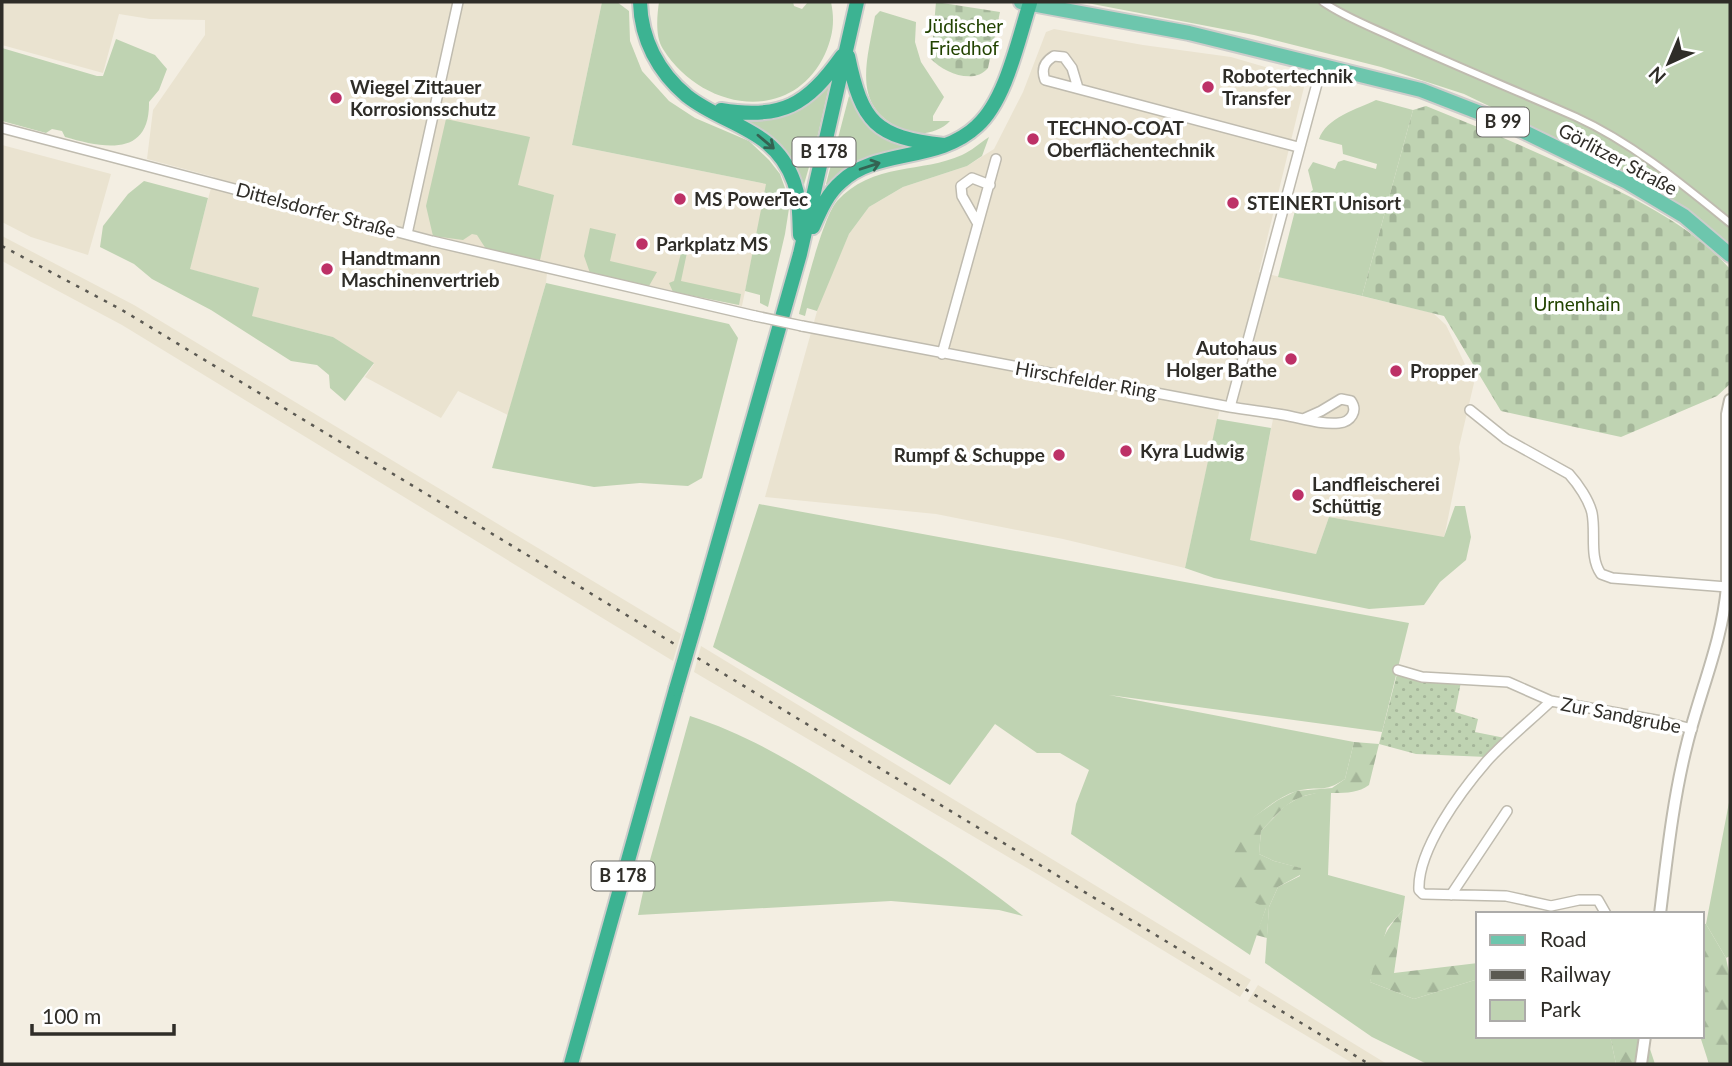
<svg xmlns="http://www.w3.org/2000/svg" width="1732" height="1066" font-family="Lato,sans-serif">
	<defs>
		<pattern id="forest-firs" width="22" height="20" patternUnits="userSpaceOnUse" patternTransform="scale(1.75)"><rect width="22" height="20" fill="#bfd3b2"/><path d="M5 1l3.5 6h-7zM16 11l3.5 6h-7z" fill="#a4b599"/></pattern>
		<pattern id="cemetery-stones" width="16" height="16" patternUnits="userSpaceOnUse" patternTransform="scale(1.75)"><rect width="16" height="16" fill="#bfd3b2"/><path d="M2 7V4a2 2 0 0 1 4 0v3zM10 15v-3a2 2 0 0 1 4 0v3z" fill="#a4b599"/></pattern>
		<pattern id="garden-dots" width="8" height="8" patternUnits="userSpaceOnUse" patternTransform="scale(1.75)"><rect width="8" height="8" fill="#bfd3b2"/><path d="M2 2h.1M6 6h.1" fill="none" stroke="#a4b599" stroke-width="1.8" stroke-linecap="round"/></pattern>
	</defs>
	<rect width="100%" height="100%" fill="#f3eee2"/>
	<path fill="#eae3d0" d="M2,2H602L572,145L767,184L742,306L548,263L546,283L508,415L458,391L441,418L365,377L374,364L333,337L251,316L258,288L189,269L214,177L147,159L153,110L205,35V20L150,19L119,14L103,73L2,45Z
		M1054,29L1143,45L1231,57L1306,79L1259,272L1433,313L1446,325L1474,383L1459,447L1460,459L1444,538L1329,517L1316,554L1249,540L1275,409L1222,399L1185,568L1063,539L936,514L765,497L821,297L849,234L869,207L903,187L967,166L994,149L1023,92L1046,32Z
		M2,145L111,174L88,255L31,237L2,222Z
		M2,236L134,305L681,634L673,661L122,325L2,261Z
		M701,646L1251,980L1240,997L1039,875L694,672Z
		M1258,985L1387,1064H1354L1248,1001Z"/>
	<path fill="#bfd3b2" d="M602,2H617L629,11L630,41L642,71L669,101L695,118L749,141L769,160L780,174L790,202L785,234L768,307L760,303V295L745,291L766,184L572,145Z
		M793,2L794,6L802,9L808,2H831C835,21 833,36 825,54C791,126 701,110 663,49C655,37 657,16 659,2Z
		M1082,2H1730V247L1710,229L1656,191L1560,140L1464,94L1381,67L1254,35Z
		M880,11L916,22L915,42L921,62L944,97L933,116V121H950C941,131 923,136 910,132C850,111 866,66 875,16Z
		M116,39L155,55L167,69L159,90L149,102C150,158 103,148 65,137L62,131L52,129L46,133L2,121V48L97,76H103Z
		M830,82L817,139L803,188C794,156 775,136 746,121L748,119C782,120 806,106 830,82Z
		M849,96C854,102 856,108 860,115C874,135 894,143 917,149L829,185L826,184Z
		M1376,100L1413,110L1362,296L1278,277L1297,203L1313,190L1308,170L1313,162L1335,169L1338,162L1344,160L1376,169L1377,164L1343,154L1342,145L1319,139C1326,118 1357,109 1376,100Z
		M446,119L530,137L518,185L554,195L540,260L486,249L477,235L472,234L463,240L433,236L426,206Z
		M989,137L982,156L967,166L903,187L869,207L849,234L817,311L807,308L805,316L799,314C805,290 823,217 837,201C853,183 876,174 899,170C920,166 942,164 962,155C971,151 980,143 989,137Z
		M144,181L208,198L190,269L259,288L252,316L333,337L374,363L345,401L330,388L329,375L317,365L291,361L211,310L152,279L134,264L100,247L103,226L128,194Z
		M590,228L616,234L610,261L657,272L649,286L590,273L584,256Z
		M684,241L689,243L681,281L741,294L739,305L673,292L669,283L674,281Z
		M546,283L729,324L738,338L702,478L688,486L640,483L594,487L492,468Z
		M1217,419L1271,428L1250,540L1316,554L1329,517L1444,537L1455,506H1465L1471,537L1466,560L1440,582L1424,605L1369,609L1214,578L1185,568Z
		M759,504L1409,623L1382,732L1109,695L1354,742L1345,779C1323,794 1319,785 1297,791C1280,796 1266,808 1253,818L1266,908L1250,955L1071,834L1076,804L1089,770L1060,753H1037L995,724L950,785L713,647Z
		M690,716C756,737 811,774 869,810C922,844 974,877 1023,916L999,910L891,901L638,915L650,860Z
		M1316,793H1331L1328,875L1405,896L1403,910L1387,928L1370,982L1414,999L1478,979V1036H1610L1616,1064H1427L1372,1037L1265,963L1269,907L1278,887L1300,876V868L1274,861L1259,854L1261,831L1285,806L1300,797Z
		M1730,797V956L1726,958L1706,924Z"/>
	<path fill="url(#forest-firs)" d="M1354,742L1379,744L1369,785C1349,800 1321,787 1299,798C1283,805 1272,820 1261,831L1259,854L1274,861L1301,868L1300,875L1278,887L1269,907L1267,938L1256,935L1266,908L1228,890L1229,861L1252,818L1278,800L1296,791L1332,788L1345,779Z
		M1403,910L1394,973L1478,963V979L1414,999L1370,982C1377,951 1381,934 1403,910Z
		M1702,923L1706,924L1726,958L1730,978V1064H1709L1700,1036H1702Z
		M1610,1036H1641L1649,1046L1655,1064H1616Z"/>
	<path fill="url(#cemetery-stones)" d="M936,2L1000,12L988,68C974,85 944,73 931,59Z
		M1426,106C1481,128 1535,151 1588,176C1638,200 1693,227 1730,269V384L1717,396L1621,437L1501,411L1444,316L1362,296L1413,110Z"/>
	<path fill="url(#garden-dots)" d="M1397,674C1422,683 1434,684 1461,682L1455,712L1478,719L1475,732L1505,738L1487,757L1416,754L1379,744Z"/>
	<g fill="none" stroke-linecap="round" stroke-linejoin="round">
		<defs>
			<path id="pedestrian" d="M1323,2C1346,18 1374,28 1399,40C1458,67 1517,91 1576,117C1633,143 1682,184 1730,223"/>
			<path id="minor" d="M1078,88L1072,68L1064,57L1054,56C1044,62 1041,69 1045,80L1298,147
				M2,128L432,241L755,316
				M978,224L962,196L961,186L972,178L990,185
				M407,234L458,2
				M802,326L1230,407C1248,410 1266,412 1284,415C1301,418 1321,425 1339,423C1351,422 1358,411 1351,401L1341,399L1321,411L1303,419
				M942,354L996,159
				M1230,407L1322,65
				M1470,410L1506,439L1569,474C1578,484 1589,500 1592,513C1596,533 1589,557 1601,574L1612,578L1727,587
				M1398,670L1422,677L1508,682L1551,701
				M1451,895L1507,811
				M1606,914L1598,900H1579L1551,906L1506,896L1423,894L1419,890C1417,850 1461,791 1487,761C1506,740 1530,721 1551,701L1661,721L1692,729"/>
			<path id="tertiary" d="M1660,914C1667,857 1673,799 1687,744C1700,691 1722,642 1727,587V414L1730,400
				M1641,1064L1645,1036"/>
			<path id="primary" d="M1021,2L1189,33L1421,90L1506,123L1627,182L1684,216L1730,255"/>
			<path id="trunk" d="M640,2C641,39 658,72 687,96C725,126 775,128 794,182C800,199 799,217 800,235
				M848,56C862,123 875,137 944,145
				M721,110C782,120 807,105 842,56
				M813,227C820,211 827,194 841,182C876,148 938,163 977,126C1006,100 1018,40 1030,3
				M697,617L800,254L857,2
				M571,1064L676,689"/>
		</defs>
		<use href="#pedestrian" stroke="#bfbbaf" stroke-width="10"/>
		<use href="#minor" stroke="#bfbbaf" stroke-width="12"/>
		<use href="#tertiary" stroke="#bfbbaf" stroke-width="14"/>
		<use href="#primary" stroke="#cdcdcb" stroke-width="18"/>
		<use href="#trunk" stroke="#cdcdcb" stroke-width="18"/>
		<use href="#pedestrian" stroke="#fff" stroke-width="6"/>
		<use href="#minor" stroke="#fff" stroke-width="9"/>
		<use href="#tertiary" stroke="#fff" stroke-width="10"/>
		<use href="#primary" stroke="#6dc6ad" stroke-width="14"/>
		<use href="#trunk" stroke="#3cb392" stroke-width="14"/>
		<path stroke="#5b5952" stroke-width="2.5" stroke-dasharray="3.5 7" stroke-linecap="butt" d="M2,246L122,310L1369,1064"/>
		<defs>
			<path id="minor-bridge" d="M755,316L802,326"/>
			<path id="trunk-bridge" d="M676,689L697,617"/>
		</defs>
		<use href="#minor-bridge" stroke="#bfbbaf" stroke-width="12" stroke-linecap="butt"/>
		<use href="#trunk-bridge" stroke="#cdcdcb" stroke-width="18" stroke-linecap="butt"/>
		<use href="#minor-bridge" stroke="#fff" stroke-width="9"/>
		<use href="#trunk-bridge" stroke="#3cb392" stroke-width="14"/>
	</g>
	<defs><path id="oneway-shaft" d="M-6 0H5M1.5-3L5.5 0L1.5 3" fill="none" stroke-width="1.6" stroke-linecap="round" stroke-linejoin="round" transform="scale(1.75)"/></defs>
	<g stroke="#346352">
		<use href="#oneway-shaft" transform="translate(766 142) rotate(40)"/>
		<use href="#oneway-shaft" transform="translate(870 166) rotate(-18)"/>
	</g>
	<g fill="#bd3167" stroke="#fff" stroke-width="2.5">
		<circle cx="1208" cy="87" r="7"/>
		<circle cx="336" cy="98" r="7"/>
		<circle cx="1033" cy="139" r="7"/>
		<circle cx="680" cy="199" r="7"/>
		<circle cx="1233" cy="203" r="7"/>
		<circle cx="642" cy="244" r="7"/>
		<circle cx="327" cy="269" r="7"/>
		<circle cx="1291" cy="359" r="7"/>
		<circle cx="1396" cy="371" r="7"/>
		<circle cx="1126" cy="451" r="7"/>
		<circle cx="1059" cy="455" r="7"/>
		<circle cx="1298" cy="495" r="7"/>
	</g>
	<g text-anchor="middle" stroke-width="7" stroke-linejoin="round" paint-order="stroke">
		<g fill="#fff" stroke="#6d6c68" stroke-width="2">
			<rect x="1477" y="107.5" width="52" height="29" rx="5"/>
			<rect x="792.5" y="137.5" width="63" height="29" rx="5"/>
			<rect x="591.5" y="861.5" width="63" height="29" rx="5"/>
		</g>
		<g font-size="18" font-weight="bold" fill="#2f2d28">
			<text x="1503" y="128">B 99</text>
			<text x="824" y="158">B 178</text>
			<text x="623" y="882">B 178</text>
		</g>
		<g font-size="19" fill="#224300" stroke="#fff">
			<text x="964" y="33">Jüdischer<tspan x="964" dy="22">Friedhof</tspan></text>
			<text x="1577" y="311">Urnenhain</text>
		</g>
		<g font-size="19" font-weight="bold" fill="#2f2d28" stroke="#fff" text-anchor="start">
			<text x="1222" y="83">Robotertechnik<tspan x="1222" dy="22">Transfer</tspan></text>
			<text x="350" y="94">Wiegel Zittauer<tspan x="350" dy="22">Korrosionsschutz</tspan></text>
			<text x="1047" y="135">TECHNO-COAT<tspan x="1047" dy="22">Oberflächentechnik</tspan></text>
			<text x="694" y="206">MS PowerTec</text>
			<text x="1247" y="210">STEINERT Unisort</text>
			<text x="656" y="251">Parkplatz MS</text>
			<text x="341" y="265">Handtmann<tspan x="341" dy="22">Maschinenvertrieb</tspan></text>
			<text x="1277" y="355" text-anchor="end">Autohaus<tspan x="1277" dy="22">Holger Bathe</tspan></text>
			<text x="1410" y="378">Propper</text>
			<text x="1140" y="458">Kyra Ludwig</text>
			<text x="1045" y="462" text-anchor="end">Rumpf &amp; Schuppe</text>
			<text x="1312" y="491">Landfleischerei<tspan x="1312" dy="22">Schüttig</tspan></text>
		</g>
		<g font-size="19" fill="#2f2d28" stroke="#fff">
			<text transform="translate(1618 159) rotate(28)" y="7">Görlitzer Straße</text>
			<text transform="translate(316 210) rotate(15)" y="7">Dittelsdorfer Straße</text>
			<text transform="translate(1086 380) rotate(10)" y="7">Hirschfelder Ring</text>
			<text transform="translate(1621 715) rotate(11)" y="7">Zur Sandgrube</text>
		</g>
	</g>
	<rect width="1732" height="1066" fill="none" stroke="#2f2d28" stroke-width="7"/>
	<rect x="1476" y="912" width="228" height="126" fill="#ffffff" stroke="#acaba9" stroke-width="2"/>
	<rect x="1490" y="935" width="35" height="10" fill="#6dc6ad" stroke="#acaba9" stroke-width="2"/>
	<text x="1540" y="947" font-size="21" fill="#2f2d28">Road</text>
	<rect x="1490" y="970" width="35" height="10" fill="#5b5952" stroke="#acaba9" stroke-width="2"/>
	<text x="1540" y="982" font-size="21" fill="#2f2d28">Railway</text>
	<rect x="1490" y="1000" width="35" height="21" fill="#bfd3b2" stroke="#acaba9" stroke-width="2"/>
	<text x="1540" y="1017" font-size="21" fill="#2f2d28">Park</text>
	<g transform="translate(1669 63) rotate(224)" stroke="#ffffff" stroke-width="5" paint-order="stroke">
	<path d="M0-5L12 26L0 18L-12 26Z" fill="#2f2d28"/>
	<text y="-10" font-size="19" font-weight="bold" text-anchor="middle" fill="#2f2d28">N</text>
	</g>
	<path d="M32 1024v10h142v-10" fill="none" stroke="#2f2d28" stroke-width="3.5"/>
	<text x="42" y="1024" font-size="21" fill="#2f2d28" stroke="#ffffff" stroke-width="5" paint-order="stroke">100 m</text>
</svg>
